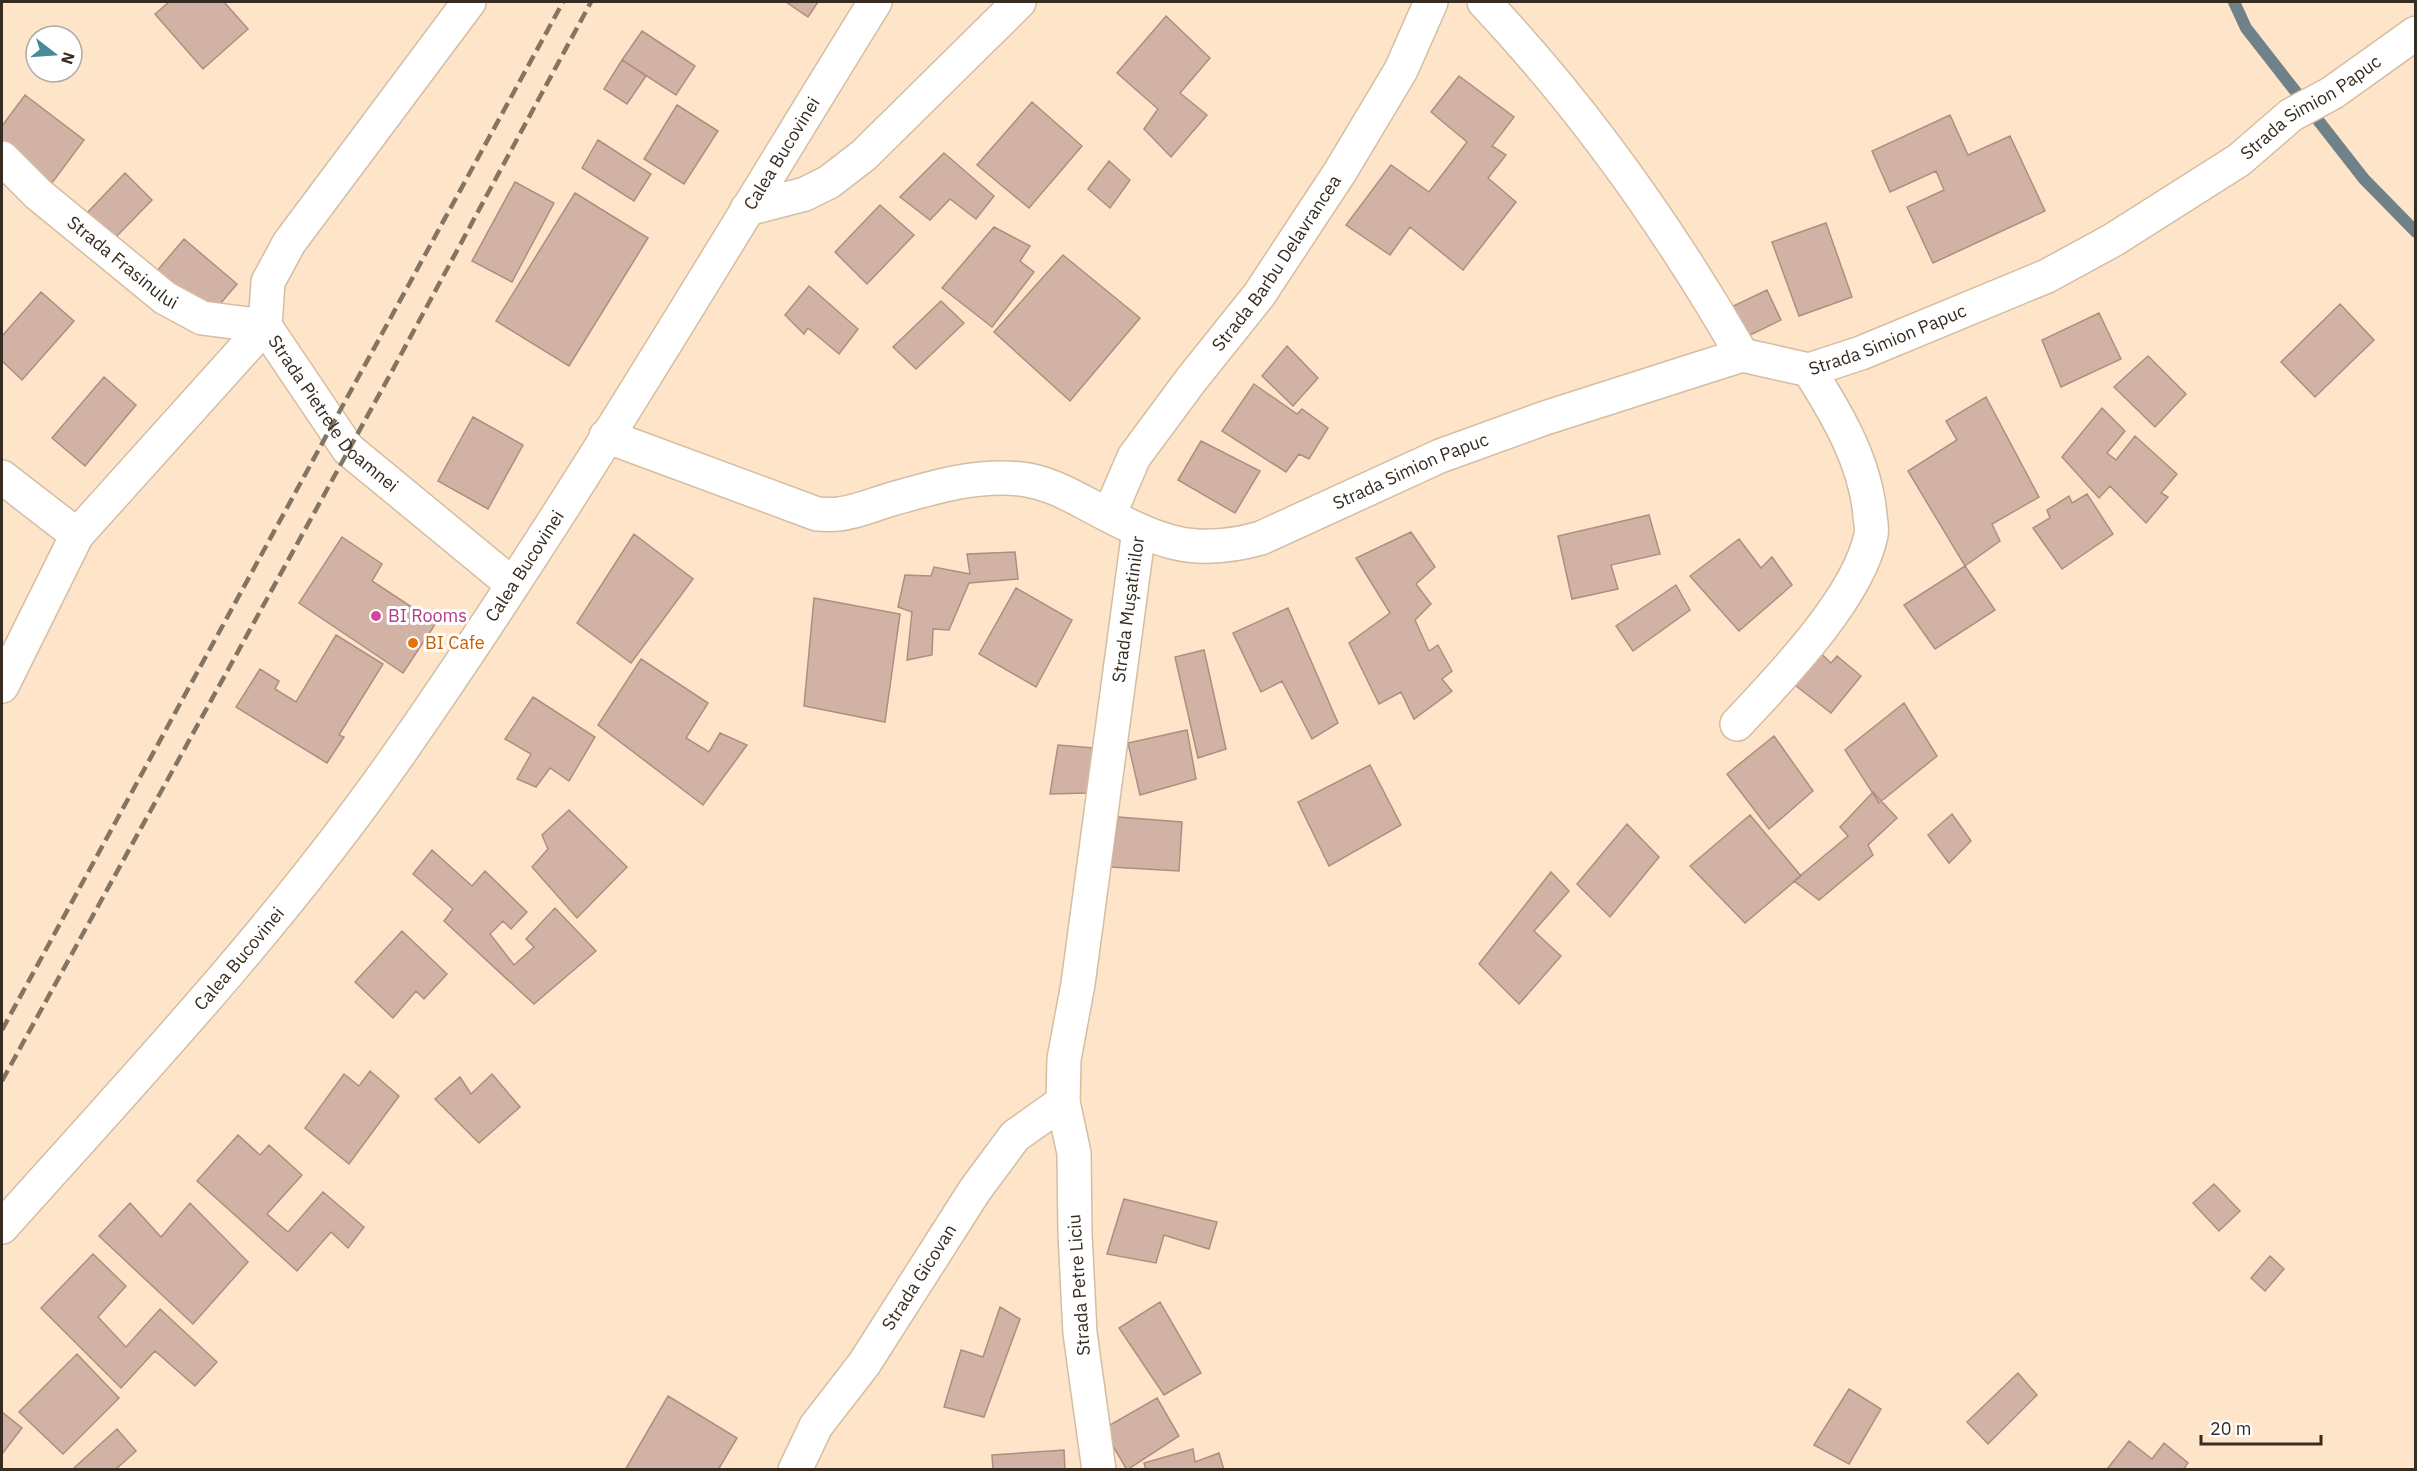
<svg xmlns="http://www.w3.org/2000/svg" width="2417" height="1471" font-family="'IBM Plex Sans',sans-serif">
	<rect width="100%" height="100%" fill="#fee5c9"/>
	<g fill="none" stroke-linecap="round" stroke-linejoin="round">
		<path stroke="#6f8189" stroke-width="12" d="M2234,2L2246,28L2364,179L2416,232"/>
	</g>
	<path fill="#d2b2a5" stroke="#b08d80" stroke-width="1.5" d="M169,2H224L248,29L203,69L155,14Z
		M786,2H818L808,17Z
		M1166,16L1210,58L1180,93L1207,115L1171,157L1144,129L1158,109L1117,73Z
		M642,31L695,66L676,95L622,60Z
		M622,60L646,76L627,104L604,89Z
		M1459,76L1514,117L1492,146L1506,155L1488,178L1516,202L1463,270L1410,227L1390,255L1346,225L1391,165L1429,192L1467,142L1431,112Z
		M25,95L84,140L52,183L2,145V126Z
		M1032,102L1082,146L1029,208L977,165Z
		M677,105L718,131L684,184L644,159Z
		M1950,115L1968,155L2010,136L2045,211L1933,263L1907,207L1944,190L1936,171L1890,192L1872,151Z
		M598,140L651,174L634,201L582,168Z
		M944,153L994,196L976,219L950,199L930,220L900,197Z
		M1109,161L1130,180L1110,208L1088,189Z
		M125,173L152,200L114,239L87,213Z
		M515,182L554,203L512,282L472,261Z
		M575,193L648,238L569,366L496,321Z
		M880,205L914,235L867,284L835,252Z
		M1826,223L1852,297L1799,316L1772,242Z
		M994,227L1030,246L1020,261L1034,272L992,327L942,288Z
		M184,239L237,284L209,317L156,272Z
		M1063,255L1140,318L1070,401L994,332Z
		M809,286L858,329L839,354L808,328L804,334L785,315Z
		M1767,290L1781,320L1744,338L1729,308Z
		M41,292L74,321L22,380L2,361V336Z
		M941,301L964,323L916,369L893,347Z
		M2340,304L2374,340L2315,397L2281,362Z
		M2099,313L2121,359L2061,387L2042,340Z
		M1287,346L1318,378L1293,406L1262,376Z
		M2148,356L2186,394L2155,427L2114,387Z
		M104,377L136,405L85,466L52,438Z
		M1254,384L1297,414L1302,409L1328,428L1309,459L1299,454L1286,472L1222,431Z
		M1986,397L2039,497L1992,524L2000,541L1965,566L1908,471L1957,440L1946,421Z
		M2102,408L2125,431L2107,453L2116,460L2135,436L2177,474L2161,493L2168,497L2146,523L2110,486L2099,498L2062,457Z
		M473,417L523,445L488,509L438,481Z
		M1201,441L1260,471L1235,513L1178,480Z
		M2087,494L2113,534L2062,569L2033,528L2050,518L2047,510L2069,496L2072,503Z
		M1649,515L1660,554L1611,565L1618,589L1572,599L1558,536Z
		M1411,532L1435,567L1416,584L1431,604L1415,620L1429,651L1438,645L1452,671L1442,679L1452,691L1414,719L1401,692L1379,704L1349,643L1390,613L1356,558Z
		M634,534L693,579L631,663L577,623Z
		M342,537L382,564L372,581L436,623L403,673L299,603Z
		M1739,539L1761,568L1772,557L1792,585L1739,631L1690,576Z
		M1015,552L1018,579L969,583L949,630L933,629L932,655L907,660L912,612L898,607L905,575L931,576L934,567L970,574L967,554Z
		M1965,566L1995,610L1935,649L1904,605Z
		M1676,585L1690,610L1633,651L1616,626Z
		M1016,588L1072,620L1036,687L979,654Z
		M814,598L900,614L885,722L804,706Z
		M1288,608L1338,723L1312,739L1282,681L1261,692L1233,633Z
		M336,635L383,664L339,735L344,737L327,763L236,707L260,669L279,681L275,689L296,702Z
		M1814,647L1831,663L1837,656L1861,676L1831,713L1787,679Z
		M1204,650L1226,749L1198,758L1175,657Z
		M641,659L708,703L686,738L709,752L720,733L747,745L703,805L598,725Z
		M533,697L595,737L569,781L550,768L536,787L517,779L531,754L505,739Z
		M1904,703L1937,756L1879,803L1845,750Z
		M1187,730L1196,779L1140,795L1128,743Z
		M1774,736L1813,791L1769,829L1727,774Z
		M1058,745L1093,748L1087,793L1050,794Z
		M1370,765L1401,825L1329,866L1298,802Z
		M1873,792L1897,818L1868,845L1873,855L1819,900L1794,881L1848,836L1840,827Z
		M569,810L627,867L577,918L532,867L548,849L542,835Z
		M1952,814L1971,841L1949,863L1928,835Z
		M1750,815L1801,876L1745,923L1690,866Z
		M1118,817L1182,822L1179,871L1111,867Z
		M1627,824L1659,857L1610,917L1577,884Z
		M432,850L472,886L485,871L527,912L511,929L503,921L490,934L514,965L534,947L526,939L555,908L596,951L534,1004L444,921L453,909L413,874Z
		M1551,872L1569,891L1534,931L1561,956L1519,1004L1479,964Z
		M402,931L447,974L424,999L416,991L393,1018L355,982Z
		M370,1071L399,1096L349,1164L305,1128L344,1074L359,1086Z
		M492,1074L520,1107L479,1143L435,1099L460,1077L471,1094Z
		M238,1135L260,1155L269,1145L302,1175L267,1214L288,1232L323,1192L364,1227L348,1248L331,1232L297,1271L197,1181Z
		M2214,1184L2240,1211L2219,1231L2193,1203Z
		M1124,1199L1217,1222L1209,1249L1164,1235L1156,1263L1107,1254Z
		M130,1203L161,1237L190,1203L248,1262L193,1324L99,1236Z
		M93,1254L126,1286L98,1317L126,1347L160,1309L217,1362L195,1386L155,1351L121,1388L41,1308Z
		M2270,1256L2284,1269L2265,1291L2251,1278Z
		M1160,1302L1201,1373L1164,1395L1119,1328Z
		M1000,1307L1020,1319L984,1417L944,1407L961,1350L983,1357Z
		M77,1354L119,1398L63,1454L19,1412Z
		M2018,1373L2037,1395L1988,1444L1967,1422Z
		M1849,1389L1881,1409L1849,1464L1814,1445Z
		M668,1396L737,1438L718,1470H625Z
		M1157,1398L1179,1436L1127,1470L1103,1429Z
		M2,1412L22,1428L2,1454Z
		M117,1429L136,1451L115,1470H75L74,1468Z
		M2129,1441L2152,1459L2164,1443L2188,1463L2183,1470H2110L2108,1468Z
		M1193,1449L1195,1462L1219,1453L1224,1470H1146L1144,1463Z
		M1064,1450L1065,1470H993L992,1455Z"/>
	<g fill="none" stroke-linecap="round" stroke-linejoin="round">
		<defs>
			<g id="minor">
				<path d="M1484,2C1584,108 1669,228 1742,355"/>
				<path id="s1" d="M2,158L38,194L165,298L202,318L265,326"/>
				<path d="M747,209L805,194L829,182L864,155L1019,2"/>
				<path id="s2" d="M606,436L817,514C824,514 832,515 839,514C857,512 875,504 892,499C935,487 976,474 1021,479C1046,482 1067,493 1089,505C1152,538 1188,559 1261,538L1440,456L1545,418L1742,355L1809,370L1861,353L2047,276L2113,240L2239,160L2291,115L2332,93L2416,33"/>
				<path d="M2,477L77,535"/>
				<path id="s3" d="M1109,515L1134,457L1191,380L1259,295L1340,172L1401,70L1431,2"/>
				<path d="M2,686L77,535L265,326"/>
				<path d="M1737,724C1781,677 1858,598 1871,535C1872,529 1871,522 1870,516C1866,463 1837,414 1809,370"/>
				<path id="s4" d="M795,1470L816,1426L864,1364L975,1190L1015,1136L1063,1102"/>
				<path id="s5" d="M1099,1470L1080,1333L1075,1234L1074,1153L1063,1102L1064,1059L1078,984L1139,530"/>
			</g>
			<g id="tertiary">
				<path id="s6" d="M469,2L289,243L268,282L265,326L348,449L512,584"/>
			</g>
			<g id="trunk">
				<path id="s7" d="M2,1227C140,1073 282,922 401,751C569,510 720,252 875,2"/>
			</g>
		</defs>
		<use href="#minor" stroke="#d5bda2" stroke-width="36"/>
		<use href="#tertiary" stroke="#d5bda2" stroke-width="36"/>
		<use href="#trunk" stroke="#d5bda2" stroke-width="36"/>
		<use href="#minor" stroke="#fff" stroke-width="33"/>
		<use href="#tertiary" stroke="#fff" stroke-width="33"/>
		<use href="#trunk" stroke="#fff" stroke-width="33"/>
		<path stroke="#847462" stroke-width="4.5" stroke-dasharray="12 6" stroke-linecap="butt" d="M2,1030L563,2
			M2,1081L391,373L591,2"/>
	</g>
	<circle fill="#d1479c" stroke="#fff" stroke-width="2" cx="376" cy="616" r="6"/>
	<circle fill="#e8710a" stroke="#fff" stroke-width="2" cx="413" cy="643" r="6"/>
	<g text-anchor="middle" stroke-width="6" stroke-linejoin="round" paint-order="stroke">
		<g font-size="18" fill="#362c21" stroke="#fff">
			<text dy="6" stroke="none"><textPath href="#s2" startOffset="1842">Strada Simion Papuc</textPath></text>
			<text dy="6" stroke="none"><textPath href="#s7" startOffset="1330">Calea Bucovinei</textPath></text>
			<text dy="6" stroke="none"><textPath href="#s1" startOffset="160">Strada Frasinului</textPath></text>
			<text dy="6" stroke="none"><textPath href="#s3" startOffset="304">Strada Barbu Delavrancea</textPath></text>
			<text dy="6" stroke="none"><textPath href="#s2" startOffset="1356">Strada Simion Papuc</textPath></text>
			<text dy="6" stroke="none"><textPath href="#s6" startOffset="501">Strada Pietrele Doamnei</textPath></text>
			<text dy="6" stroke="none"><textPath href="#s2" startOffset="852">Strada Simion Papuc</textPath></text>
			<text dy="6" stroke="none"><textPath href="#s7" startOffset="844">Calea Bucovinei</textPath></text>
			<text dy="6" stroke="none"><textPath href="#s5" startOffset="868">Strada Mușatinilor</textPath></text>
			<text dy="6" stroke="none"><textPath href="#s7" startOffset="358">Calea Bucovinei</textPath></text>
			<text dy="6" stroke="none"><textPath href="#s4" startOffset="230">Strada Gicovan</textPath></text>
			<text transform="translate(1079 1285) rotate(-94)" y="6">Strada Petre Liciu</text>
		</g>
		<g font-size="18" fill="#b23c85" stroke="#fff" text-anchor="start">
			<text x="388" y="622">BI Rooms</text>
		</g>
		<g font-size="18" fill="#c56008" stroke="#fff" text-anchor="start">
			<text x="425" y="649">BI Cafe</text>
		</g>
	</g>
	<rect width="2417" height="1471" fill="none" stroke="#362c21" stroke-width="6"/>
	<g transform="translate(54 54) rotate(107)"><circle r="28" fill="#ffffff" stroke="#afaba6" stroke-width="1.5"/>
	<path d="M0-4.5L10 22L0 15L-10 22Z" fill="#478a99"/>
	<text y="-9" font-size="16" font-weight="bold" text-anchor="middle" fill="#362c21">N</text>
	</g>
	<path d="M2201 1435v9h120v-9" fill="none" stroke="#362c21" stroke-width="3"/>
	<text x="2210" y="1435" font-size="18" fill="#362c21" stroke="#ffffff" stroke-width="4.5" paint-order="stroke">20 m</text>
</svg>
